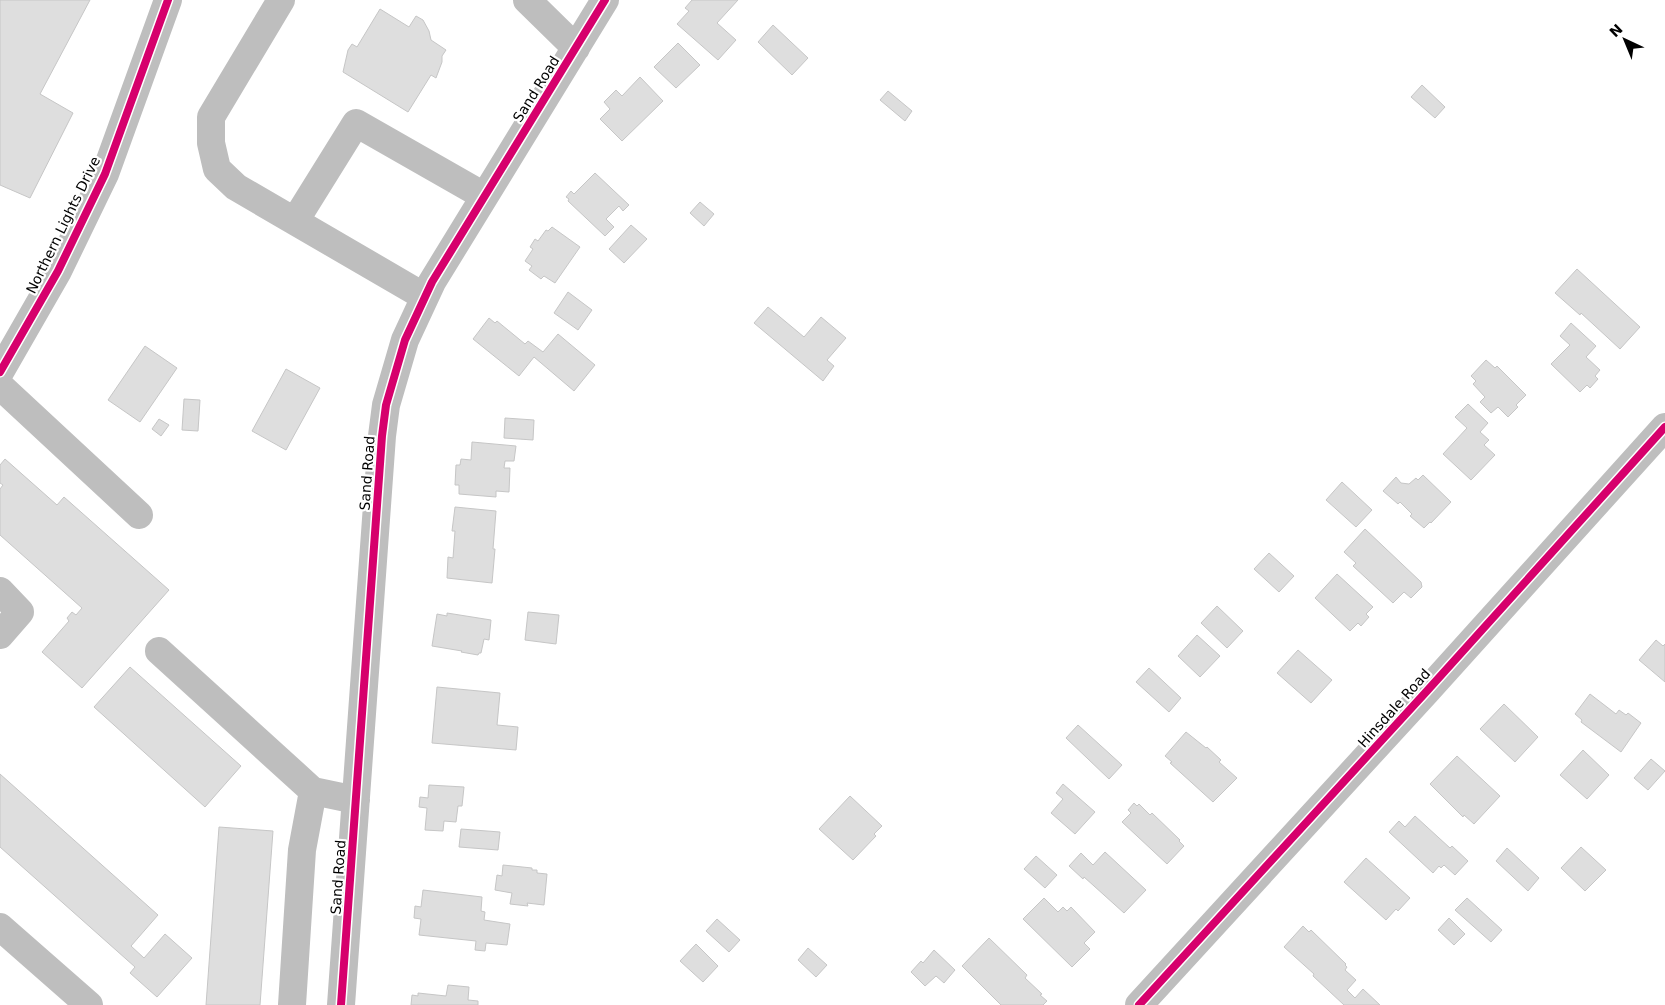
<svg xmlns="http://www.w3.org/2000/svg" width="1665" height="1005" font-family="'DejaVu Sans',sans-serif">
	<rect width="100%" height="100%" fill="#fff"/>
	<path fill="#dedede" stroke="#c6c6c6" d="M0,0H90L40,94L73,113L30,198L0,185Z
		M692,0H738L717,23L736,40L718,60L677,24L689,11L685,8Z
		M380,9L409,27L416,16L423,20L429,31L431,40L446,50L442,56V62L436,78L431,75L408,112L343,72L348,50L352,44L357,47Z
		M773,25L808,58L792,75L758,42Z
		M678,43L700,65L676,88L654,67Z
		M640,77L663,101L622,141L600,119L610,109L604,102L616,90L622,96Z
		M1422,85L1445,107L1435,118L1411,97Z
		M888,91L912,111L905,121L880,100Z
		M595,173L629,205L623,211L619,206L606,219L614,227L605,236L568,201L569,199L566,197L571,191L574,194Z
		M700,202L714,214L704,226L690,213Z
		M631,225L647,239L624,263L609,249Z
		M552,227L580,247L555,283L544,276L541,279L529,270L532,266L525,261L533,249L530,247L535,239L538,241L546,230L548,231Z
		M1577,269L1640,327L1620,349L1581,313L1580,315L1555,293Z
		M568,292L592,310L578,330L554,313Z
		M768,307L804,337L821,317L846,338L827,360L834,366L823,381L754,323Z
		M489,318L495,323L497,321L525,344L528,341L543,352L558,334L595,365L574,391L534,357L519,376L473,339Z
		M1571,323L1596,346L1586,357L1600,370L1595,376L1598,379L1590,388L1587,385L1580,392L1551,364L1570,345L1560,336Z
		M145,346L177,368L140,422L108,400Z
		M1486,360L1495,368L1497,366L1526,395L1516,405L1518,407L1508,417L1498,407L1491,413L1480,402L1485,397L1473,384L1476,381L1471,376Z
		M286,369L320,388L286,450L252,431Z
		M184,399L200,400L198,431L182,430Z
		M1468,404L1488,423L1480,432L1489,440L1484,445L1495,455L1471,480L1443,454L1467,428L1455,417Z
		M505,418L534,420L533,440L504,438Z
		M159,419L169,425L161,436L152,429Z
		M472,442L516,446L514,461H505L504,468H510L509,492L496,491V497L459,494V485H455L456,465H460L461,459L471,460Z
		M5,459L57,505L64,497L169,590L82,688L42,652L69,621L67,618L72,612L76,615L82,608L0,535V489L3,485L0,483V465Z
		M1423,475L1451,502L1431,523L1430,522L1424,528L1410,516L1412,514L1400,502L1398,504L1383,491L1396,477L1401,483L1409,484L1416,478L1418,480Z
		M1342,482L1372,510L1356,527L1326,500Z
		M455,507L496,511L493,549H495L492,583L447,578L448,557L453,558L455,531H452Z
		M1365,529L1421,582L1422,587L1411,598L1404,592L1393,603L1353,566L1356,563L1344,552Z
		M1269,553L1294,576L1279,592L1254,569Z
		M1337,574L1373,607L1366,614L1369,617L1361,626L1358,623L1350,631L1315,598Z
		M1217,606L1243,631L1227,648L1201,623Z
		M528,612L559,615L556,644L525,640Z
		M447,613L491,620L489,640L484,639L481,653H479L478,655L461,652L462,651L432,646L437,614L447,616Z
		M1197,635L1220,656L1200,677L1178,656Z
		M1656,640L1663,646L1665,644V682L1639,660Z
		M1298,650L1332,680L1311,703L1277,673Z
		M130,667L241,766L205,807L94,707Z
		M1149,668L1181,698L1169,712L1136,682Z
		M437,687L500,693L497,725L518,727L516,750L432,743Z
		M1590,694L1616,714L1619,710L1626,715L1628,713L1641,723L1621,752L1581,722L1582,720L1575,714Z
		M1504,704L1538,737L1515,762L1480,729Z
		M1078,725L1122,765L1109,779L1066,738Z
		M1186,732L1206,748L1207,747L1221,760L1219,762L1237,778L1213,802L1170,763L1172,762L1165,756Z
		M1583,750L1609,775L1587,799L1560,775Z
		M1457,756L1500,796L1474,824L1464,815L1463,817L1430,784Z
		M1651,759L1665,771L1648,790L1634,778Z
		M0,774L158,915L131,946L144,958L165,934L192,958L157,997L130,973L135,967L0,847Z
		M1063,784L1095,812L1075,834L1051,813L1063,799L1056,793Z
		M429,785L464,787L462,806H458L456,822L444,821L443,831L425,830L427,808L419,807L420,797L428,798Z
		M850,796L882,826L874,834L876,836L853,860L819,829Z
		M1134,803L1137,806L1139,804L1150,815L1152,813L1180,840L1179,841L1184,846L1167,864L1122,822L1131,813L1128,810Z
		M1415,816L1450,848L1452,846L1468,861L1455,875L1444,865L1441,868L1439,866L1433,873L1389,832L1399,821L1405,827Z
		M219,827L273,831L260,1005H206Z
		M461,829L500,832L498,850L459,847Z
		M1581,847L1606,870L1585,891L1561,868Z
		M1507,848L1539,878L1528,891L1496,861Z
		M1105,852L1146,890L1124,913L1084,877L1083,879L1069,866L1081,853L1093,865Z
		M1036,856L1057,875L1045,888L1024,869Z
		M1366,858L1410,898L1398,911L1396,909L1386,920L1344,882Z
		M503,865L532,868V870H537V873L547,874L544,905L527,903L528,906L510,904L512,893L495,890L497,875L502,876Z
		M423,890L482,897L481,911L485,912L484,920L510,924L507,945L486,943L485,951L475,950L476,941L419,935L421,919L414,918L415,906L421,907Z
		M1044,898L1058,912L1063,907L1067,911L1071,907L1095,932L1084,943L1090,949L1072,967L1023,919Z
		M1467,898L1502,930L1491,942L1455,910Z
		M1449,918L1465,934L1454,945L1438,930Z
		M717,919L740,940L729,952L706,931Z
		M1303,926L1309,932L1311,930L1346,964L1345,965L1347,967L1345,970L1356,980L1347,990L1355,998L1363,989L1380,1005H1344L1313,976L1314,974L1284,947Z
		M989,938L1027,975L1025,978L1042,994L1040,995L1047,1001L1043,1005H1001L962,966Z
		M696,944L718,966L703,982L680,961Z
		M808,948L827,965L816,977L798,960Z
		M934,950L955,970L944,983L936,976L925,986L911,972L921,961L923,963Z
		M448,985L469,987L468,1000L478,1001V1005H411L412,995L418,996V993L446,996Z"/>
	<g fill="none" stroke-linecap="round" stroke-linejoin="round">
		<path stroke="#bebebe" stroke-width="28" d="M281,0L211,117V143L217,169L236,187L425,297
			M527,0L576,48
			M295,221L356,123L484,196
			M0,372L58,271L105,174L168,0
			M0,386L139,515
			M0,591L20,612L0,635
			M159,651L313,791
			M0,927L89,1005
			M292,1005L302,850L313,791L356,800
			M341,1005L382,436L386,405L405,340L432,282L605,0
			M1139,1005L1426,692L1665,427"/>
		<defs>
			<path id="cycleway" d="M0,372L58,271L105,174L168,0
				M341,1005L382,436L386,405L405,340L432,282L605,0
				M1139,1005L1426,692L1665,427"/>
		</defs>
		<use href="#cycleway" stroke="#fff" stroke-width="11"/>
		<use href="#cycleway" stroke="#d6006c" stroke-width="8"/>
	</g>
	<g text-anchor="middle" stroke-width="4.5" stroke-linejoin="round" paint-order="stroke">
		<g font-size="14" fill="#000" stroke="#fff">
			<text transform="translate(536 89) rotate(-58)" y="5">Sand Road</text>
			<text transform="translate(63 225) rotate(-64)" y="5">Northern Lights Drive</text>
			<text transform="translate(367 473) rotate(-86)" y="5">Sand Road</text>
			<text transform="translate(1394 708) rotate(-48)" y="5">Hinsdale Road</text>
			<text transform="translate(338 877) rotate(-86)" y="5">Sand Road</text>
		</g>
	</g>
	<g transform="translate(1625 40) rotate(316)" stroke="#ffffff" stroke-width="4" paint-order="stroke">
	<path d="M0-4L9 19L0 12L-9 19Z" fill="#000000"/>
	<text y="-8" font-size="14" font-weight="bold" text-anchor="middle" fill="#000000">N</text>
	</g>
</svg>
